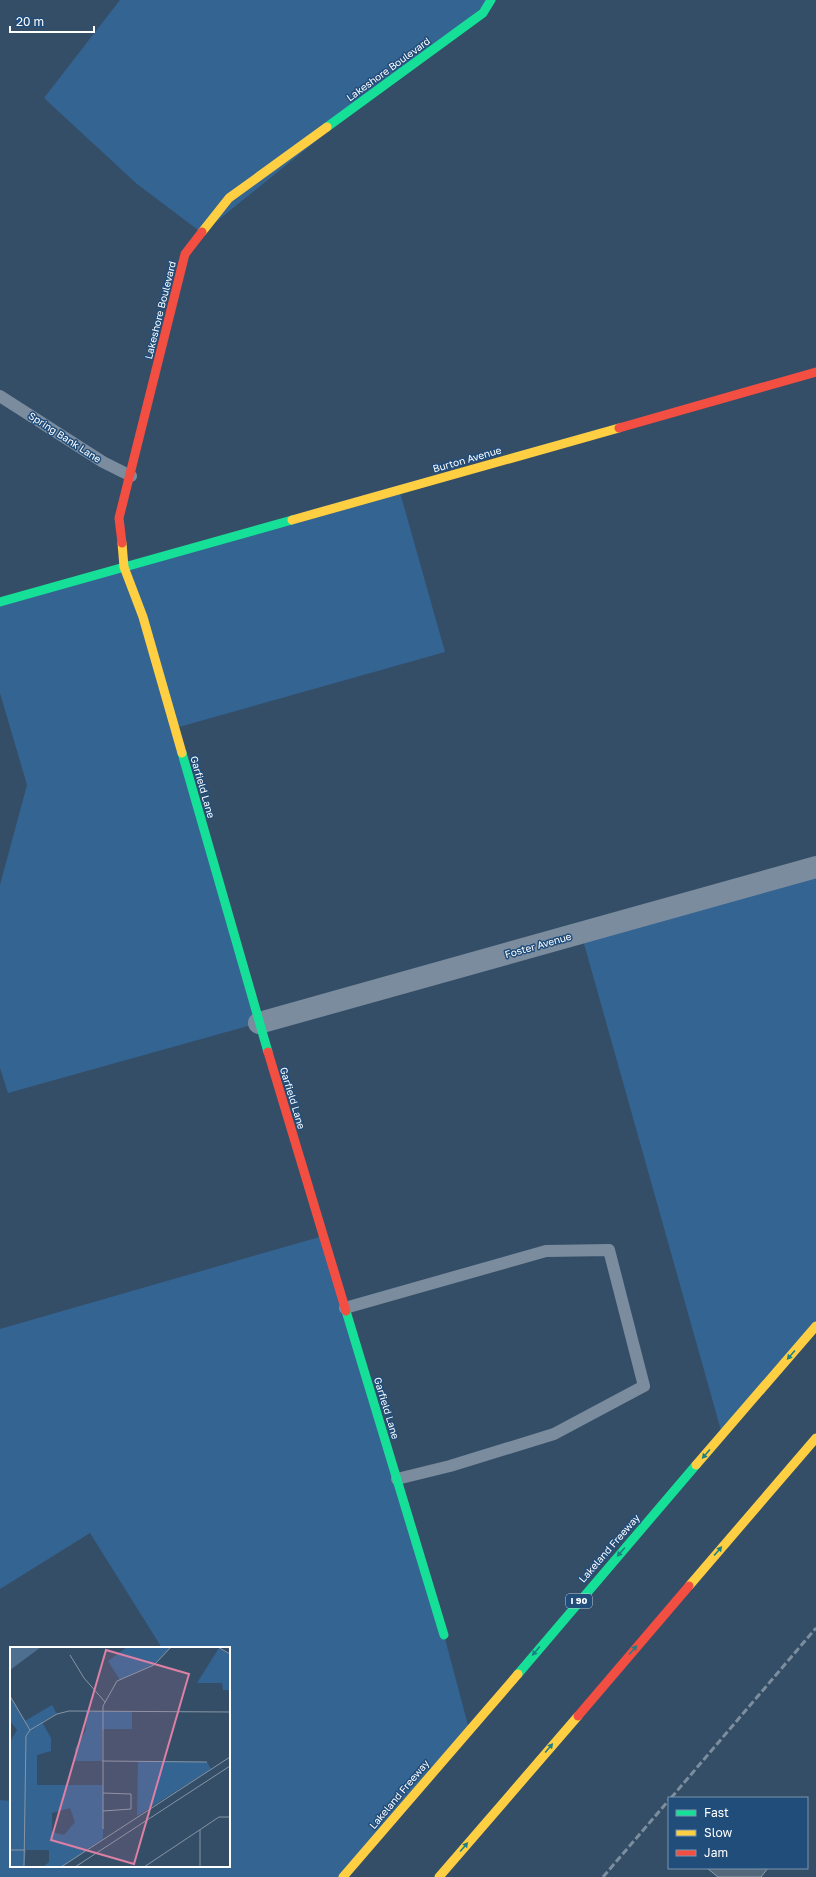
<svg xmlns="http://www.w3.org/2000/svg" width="816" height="1877" font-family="'Golos Text',sans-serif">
	<rect width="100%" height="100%" fill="#354e67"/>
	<path fill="#346492" d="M120,0H491L202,233L137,184L44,98Z
		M399,489L445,652L172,729L259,1023L8,1093L0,1068V885L27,785L0,693V602Z
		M816,867V1326L722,1434L581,933Z
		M323,1236L444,1635L469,1729L343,1877H0V1800L11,1801V1866H229V1648H162L90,1533L0,1589V1329Z"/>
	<path fill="#54687b" stroke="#8d9dac" d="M707,1868H768L761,1877H718Z"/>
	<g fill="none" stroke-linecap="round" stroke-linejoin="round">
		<path stroke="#7a8c9e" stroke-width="12" d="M0,396L103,462L131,476
			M345,1308L546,1251L609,1250L644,1386L554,1434L450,1466L397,1479"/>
		<path stroke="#7a8c9e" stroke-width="22" d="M259,1023L816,867"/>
		<path stroke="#16e098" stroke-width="9" d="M327,127L483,13L491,0
			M0,602L292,520
			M182,753L268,1052
			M346,1311L444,1635
			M518,1674L696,1465"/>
		<path stroke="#ffcf43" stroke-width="9" d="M202,232L229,198L327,127
			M292,520L619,428
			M122,543L124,567L143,617L182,753
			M696,1465L816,1326
			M689,1586L816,1438
			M343,1877L518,1674
			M439,1877L578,1716"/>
		<path stroke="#f24e42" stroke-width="9" d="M619,428L816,372
			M122,543L119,518L185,254L202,232
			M268,1052L346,1311
			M578,1716L689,1586"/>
		<path stroke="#7c8e9e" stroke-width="3" stroke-dasharray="7 3" stroke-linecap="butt" d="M671,1798L816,1628
			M603,1877L669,1800"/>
	</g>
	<defs><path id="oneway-solid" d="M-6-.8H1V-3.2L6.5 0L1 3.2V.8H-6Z"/></defs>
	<g fill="#1d8085">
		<use href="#oneway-solid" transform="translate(791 1355) rotate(131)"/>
		<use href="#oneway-solid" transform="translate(706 1454) rotate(131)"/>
		<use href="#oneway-solid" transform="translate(718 1551) rotate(-49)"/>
		<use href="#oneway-solid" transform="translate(621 1552) rotate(131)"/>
		<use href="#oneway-solid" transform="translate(633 1650) rotate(-49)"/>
		<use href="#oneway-solid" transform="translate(536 1651) rotate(131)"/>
		<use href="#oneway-solid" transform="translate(549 1748) rotate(-50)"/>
		<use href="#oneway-solid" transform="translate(464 1847) rotate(-50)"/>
	</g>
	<g text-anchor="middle" stroke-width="3" stroke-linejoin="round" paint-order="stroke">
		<rect fill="#214d7b" stroke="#bccad7" stroke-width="1" x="566" y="1594" width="26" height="14" rx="3"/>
		<g font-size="9" font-weight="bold" fill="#fff">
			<text x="579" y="1604">I 90</text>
		</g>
		<g font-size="10" fill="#fff" stroke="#214d7b">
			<text transform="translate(388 69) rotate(-36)" y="4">Lakeshore Boulevard</text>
			<text transform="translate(160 310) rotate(-76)" y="4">Lakeshore Boulevard</text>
			<text transform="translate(65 437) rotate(33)" y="4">Spring Bank Lane</text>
			<text transform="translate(467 459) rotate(-16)" y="4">Burton Avenue</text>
			<text transform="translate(203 787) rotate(74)" y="4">Garfield Lane</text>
			<text transform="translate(538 945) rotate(-16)" y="4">Foster Avenue</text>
			<text transform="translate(293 1098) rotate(73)" y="4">Garfield Lane</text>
			<text transform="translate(387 1408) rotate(73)" y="4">Garfield Lane</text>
			<text transform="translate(609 1548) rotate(-49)" y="4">Lakeland Freeway</text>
			<text transform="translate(399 1794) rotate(-50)" y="4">Lakeland Freeway</text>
		</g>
	</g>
	<g transform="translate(10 1647)">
		<rect width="220" height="220" fill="#354e67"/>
		<path d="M117,0H161L144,18L110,33L98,14ZM209,1L220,7V43H213L212,36H187ZM0,49L15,74L42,58L47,67L32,75L41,91V104L27,108V138H93V192L51,220H33L39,215V203H16L14,220H0V95L7,83L0,74ZM60,161L65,175L54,188L42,185V166ZM76,64H122V82H92V114H65V102L76,83ZM128,114L197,115L201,122L127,169Z" fill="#346492" fill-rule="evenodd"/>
		<path d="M0,0H31L0,23Z" fill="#4e6f8f"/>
		<path fill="none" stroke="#8695a4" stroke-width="1" d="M208,0L220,7M60,8L74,31L95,55M0,49L20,83M92,114L197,115M93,146L121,147V162L93,164M93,182V59L107,34L144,18L161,0M190,183V220M0,203H15M14,220L16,89L20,83L47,67L59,64L220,65M51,220L220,110M65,220L220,119M134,220L209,170H220"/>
		<path fill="#dd80a5" fill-opacity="0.15" stroke="#dd80a5" stroke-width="2" d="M96,3L179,27L124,217L41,193Z"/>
		<rect width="220" height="220" fill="none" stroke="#fff" stroke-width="2"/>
	</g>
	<rect x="668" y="1797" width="140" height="72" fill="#214d7b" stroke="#7a94b0"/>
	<rect x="676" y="1810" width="20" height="6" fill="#16e098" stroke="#7a94b0"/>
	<text x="704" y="1817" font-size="12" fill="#ffffff">Fast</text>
	<rect x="676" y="1830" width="20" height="6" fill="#ffcf43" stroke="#7a94b0"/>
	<text x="704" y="1837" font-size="12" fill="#ffffff">Slow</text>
	<rect x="676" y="1850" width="20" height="6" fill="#f24e42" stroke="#7a94b0"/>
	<text x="704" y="1857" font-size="12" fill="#ffffff">Jam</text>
	<path d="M10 26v6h84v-6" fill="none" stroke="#ffffff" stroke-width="2"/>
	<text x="16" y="26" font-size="12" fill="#ffffff" stroke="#214d7b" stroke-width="3" paint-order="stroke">20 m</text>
</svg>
